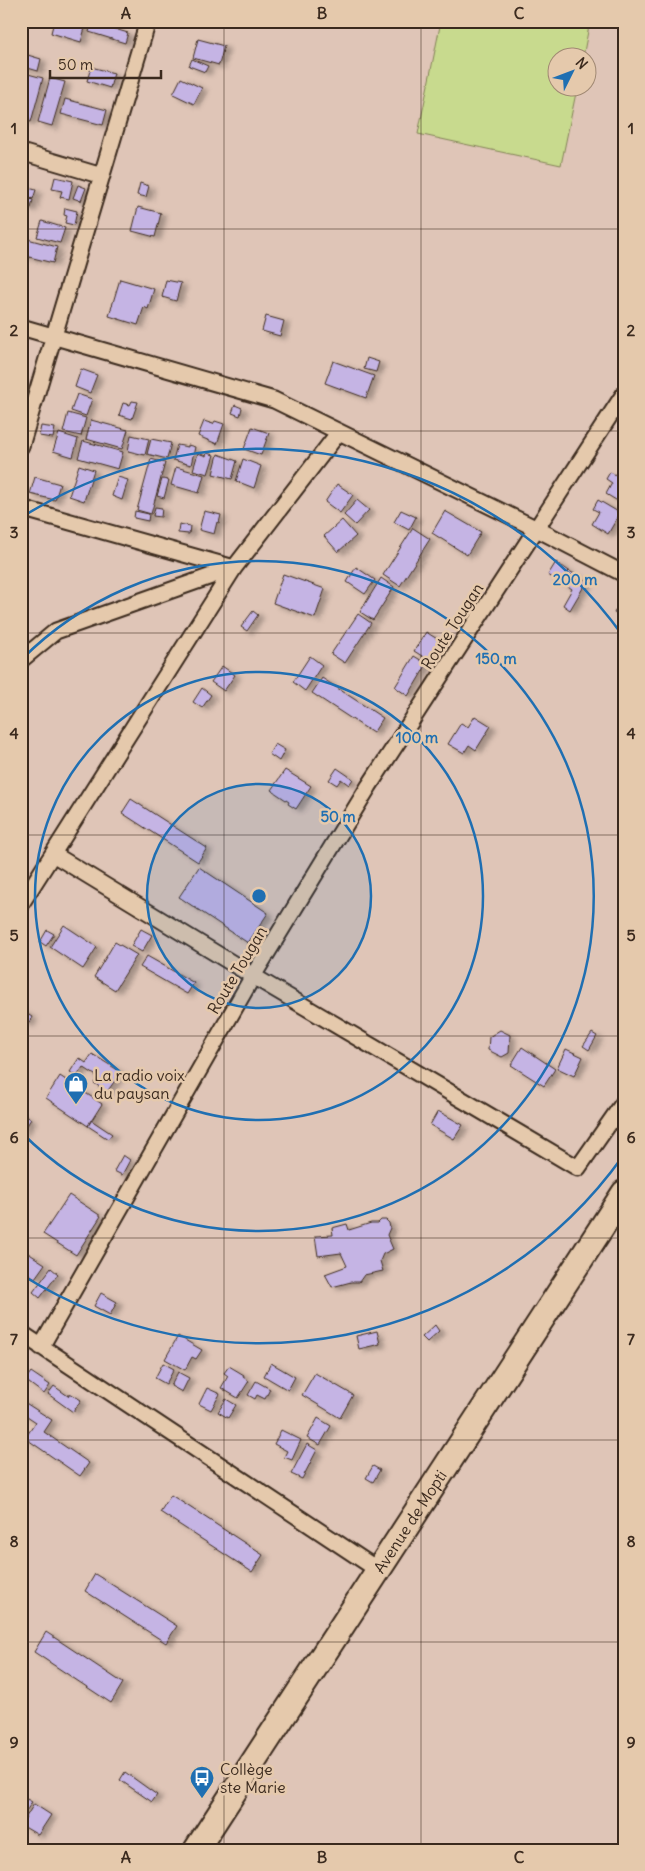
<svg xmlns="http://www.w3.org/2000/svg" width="645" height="1871" font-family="Delius,sans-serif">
	<defs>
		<filter id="shadow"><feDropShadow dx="5.5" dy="3" stdDeviation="2.5" flood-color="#0004"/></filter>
	</defs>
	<rect width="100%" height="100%" fill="#dfc5b7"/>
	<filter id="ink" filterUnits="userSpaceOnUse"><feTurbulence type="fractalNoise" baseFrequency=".02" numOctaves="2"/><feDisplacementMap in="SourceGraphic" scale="10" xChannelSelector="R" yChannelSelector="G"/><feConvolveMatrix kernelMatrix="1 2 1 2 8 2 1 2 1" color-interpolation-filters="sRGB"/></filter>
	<g filter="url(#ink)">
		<path fill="#c8da8e" stroke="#828256" d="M441,21H590L583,57L558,58V88H577L561,165L418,134Z"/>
		<path fill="#c5b4e4" stroke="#3b2a1e" filter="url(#shadow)" d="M54,21H87L81,42L51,33Z
			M92,22L128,33L125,43L89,32Z
			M198,39L224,46L219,65L193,58Z
			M21,53L41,59L38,71L21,66Z
			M192,59L208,66L205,72L189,66Z
			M91,67L114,73L110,88L87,81Z
			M28,74L43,78L31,122L21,119V96Z
			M50,78L65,82L52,126L38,122Z
			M181,78L202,88L194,104L173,94Z
			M65,99L107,110L103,125L61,114Z
			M55,177L73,181L69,199L60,197L62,191L52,189Z
			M140,183L149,186L146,197L137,195Z
			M78,185L86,188L81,201L73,198Z
			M25,187L36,190L33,199L23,195Z
			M24,197L33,200L31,208L21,206Z
			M138,207L161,213L155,237L132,231Z
			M65,208L77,211L74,225L65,223L67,216L64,215Z
			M42,221L65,228L60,243L37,237Z
			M24,238L57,247L53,263L21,255Z
			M120,279L154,289L148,309L144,307L138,325L109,316Z
			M166,280L181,283L176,301L162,297Z
			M266,316L284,321L280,336L262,331Z
			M367,358L379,362L376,372L364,369Z
			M333,361L374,376L366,398L325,383Z
			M81,369L97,375L90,393L75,387Z
			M77,394L92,399L86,416L71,411Z
			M132,401L138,402L132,419L119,415L123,403L130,405Z
			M235,405L242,408L240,416L232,413Z
			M68,413L86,418L81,436L63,432Z
			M91,420L128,430L122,449L86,439Z
			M204,421L213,424L215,421L224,424L217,444L198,436Z
			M41,426L55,428L53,438L39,436Z
			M252,427L269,433L261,455L244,449Z
			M59,433L78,439L73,457L53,451Z
			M131,435L149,439L145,455L128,451Z
			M151,439L171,443L167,459L147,454Z
			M83,441L123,452L118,469L78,458Z
			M177,445L188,447V445L195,447L191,465L173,460Z
			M198,453L206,456L207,453L214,455L208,474L193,470Z
			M218,454L237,461L232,479L213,474Z
			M151,459L165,463L151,514L137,510Z
			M243,459L261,466L254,488L236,481Z
			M79,465L94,470L84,501L69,496Z
			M176,467L204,475L199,493L171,485Z
			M610,472L624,479V498L621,503L606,494L612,483L606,479Z
			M35,477L60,484L55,500L30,494Z
			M118,477L128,480L122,500L112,496Z
			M162,479L169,480L164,498L157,496Z
			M337,484L353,495L340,513L325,502Z
			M357,500L369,510L355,525L344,515Z
			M598,500L620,513L608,534L592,524L599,512L593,509Z
			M155,507L162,508L161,517L153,516Z
			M401,510L416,517L409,530L394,522Z
			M135,511L149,514L148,521L134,518Z
			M204,511L221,515L219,523L217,522L214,534L199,530Z
			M445,511L481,532L467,555L432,533Z
			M342,520L356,536L338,552L324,536Z
			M179,524L190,526L189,534L178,533Z
			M413,528L430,539L400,586L383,575Z
			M556,562L569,571L560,582L548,575Z
			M356,567L375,580L365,594L347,582Z
			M569,571L587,581L570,610L563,605L572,589L562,582Z
			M283,574L325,589L315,618L273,603Z
			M381,578L394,587L373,620L360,612Z
			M618,606L624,609V618L614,613Z
			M253,611L258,615L247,631L241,627Z
			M358,614L371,623L345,663L331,654Z
			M426,632L442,642L430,661L414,651Z
			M310,656L322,665L305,691L293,682Z
			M414,656L427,664L408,696L395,687Z
			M222,666L235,675L224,691L211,682Z
			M322,678L383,718L373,733L312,693Z
			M202,688L211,695L202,708L193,702Z
			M475,716L491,726L476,750L469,745L464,753L448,744L461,723L468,727Z
			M275,744L285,750L279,761L269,754Z
			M337,768L353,779L349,785L341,779L337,785L329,780Z
			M285,770L311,786L296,809L288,804L289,802L271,790Z
			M131,799L207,848L198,862L122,813Z
			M199,867L268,913L248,943L179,897Z
			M64,925L97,947L83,969L50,947Z
			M141,929L152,935L142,952L131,946Z
			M47,930L54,934L46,946L40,942Z
			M115,942L137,955L115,990L94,977Z
			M147,956L194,983L187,994L140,967Z
			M21,1010L32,1017L28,1024L21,1020Z
			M500,1030L510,1035L509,1053L502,1057L488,1050L489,1037Z
			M592,1033L597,1036L589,1050L583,1046Z
			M522,1047L555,1069L544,1086L511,1065Z
			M566,1049L583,1057L574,1076L557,1068Z
			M92,1054L121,1072L107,1092L94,1083L98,1077L83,1067L77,1076L70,1072L79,1058L86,1063Z
			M60,1076L102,1104L88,1126L46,1098Z
			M438,1111L463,1125L454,1139L430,1125Z
			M21,1113L31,1119L21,1135Z
			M91,1120L112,1134L108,1139L88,1126Z
			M123,1155L130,1160L122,1175L114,1171Z
			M69,1195L101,1216L76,1255L43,1234Z
			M381,1220H386L389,1223L390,1228L387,1235L393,1249L383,1254L380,1261L383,1271L364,1275L359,1282H351L332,1287L325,1274L347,1266L341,1253L318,1256L315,1236L333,1235L332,1228L347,1224L349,1230L371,1223H378Z
			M28,1253L45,1264L35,1278L21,1269V1262Z
			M51,1268L58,1274L40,1298L33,1292Z
			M101,1293L117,1302L110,1315L94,1306Z
			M435,1325L439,1331L427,1342L422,1337Z
			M377,1331L380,1344L359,1349L356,1336Z
			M178,1336L202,1350L196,1359L192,1357L185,1370L165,1359Z
			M163,1363L174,1369L166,1384L155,1378Z
			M271,1363L295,1377L288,1390L264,1376Z
			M229,1366L244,1375L243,1377L249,1381L238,1398L221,1388L228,1376L224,1373Z
			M31,1372L50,1385L44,1394L25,1380Z
			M178,1372L189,1378L182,1392L171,1386Z
			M315,1373L353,1395L340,1418L302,1395Z
			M256,1381L270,1389L265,1399L257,1395L255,1399L248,1395Z
			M54,1386L68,1396L70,1393L81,1400L73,1412L48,1394Z
			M207,1388L220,1394L211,1410L199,1404Z
			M226,1399L236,1405L228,1418L218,1412Z
			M21,1400L52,1420L44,1432L89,1463L80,1476L25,1438L36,1422L21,1412Z
			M318,1418L331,1426L320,1445L307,1438Z
			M281,1430L301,1440L292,1460L284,1457L287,1451L274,1444Z
			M307,1444L317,1450L302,1479L291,1474Z
			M373,1466L380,1470L373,1482L366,1478Z
			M171,1495L263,1555L252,1572L160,1512Z
			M95,1574L177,1626L166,1643L85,1591Z
			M46,1632L123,1683L111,1703L34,1652Z
			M125,1772L157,1795L152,1802L120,1780Z
			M27,1799L32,1802L21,1819V1807Z
			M34,1804L51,1815L38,1835L21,1825Z"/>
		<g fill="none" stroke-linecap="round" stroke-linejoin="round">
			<defs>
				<path id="minor" d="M21,152L102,176
					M21,327L274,400L537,529L624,574
					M21,446L148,21
					M21,508L234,568L56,631L21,660
					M53,854L253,976L578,1168L624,1102
					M21,904L234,568L339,432
					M21,1333L378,1570
					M41,1347L253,976L369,786L624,394"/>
				<g id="primary">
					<path id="s1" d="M196,1850L624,1193"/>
				</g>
			</defs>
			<use href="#minor" stroke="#3b2a1e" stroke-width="19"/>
			<use href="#primary" stroke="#3b2a1e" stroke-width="28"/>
			<use href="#minor" stroke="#e5c9ac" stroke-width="15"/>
			<use href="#primary" stroke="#e5c9ac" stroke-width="24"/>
		</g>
	</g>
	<path fill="none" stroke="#3b2a1e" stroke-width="1" stroke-opacity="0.55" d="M224,21V1850M421,21V1850M21,229H624M21,431H624M21,633H624M21,835H624M21,1036H624M21,1238H624M21,1440H624M21,1642H624"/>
	<circle cx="259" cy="896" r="112" fill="#1f6fb2" fill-opacity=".12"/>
	<g fill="none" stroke="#1f6fb2" stroke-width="2.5">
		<circle cx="259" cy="896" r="112"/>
		<circle cx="259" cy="896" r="224"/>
		<path d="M22 659A335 335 0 1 1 22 1133"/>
		<path d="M623 1156A447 447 0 0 1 22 1275M22 517A447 447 0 0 1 623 636"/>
	</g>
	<defs>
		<symbol id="shop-pin" viewBox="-11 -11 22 30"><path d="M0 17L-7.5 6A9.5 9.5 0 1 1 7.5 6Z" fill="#1f6fb2" stroke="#e5c9ac"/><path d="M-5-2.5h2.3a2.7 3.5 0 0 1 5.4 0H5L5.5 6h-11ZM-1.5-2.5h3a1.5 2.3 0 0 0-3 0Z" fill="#fff"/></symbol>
		<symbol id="bus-pin" viewBox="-11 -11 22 30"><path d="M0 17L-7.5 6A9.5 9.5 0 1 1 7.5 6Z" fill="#1f6fb2" stroke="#e5c9ac"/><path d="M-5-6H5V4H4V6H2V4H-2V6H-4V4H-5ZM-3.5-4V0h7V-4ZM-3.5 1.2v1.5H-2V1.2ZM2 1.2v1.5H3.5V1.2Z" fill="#fff"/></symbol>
	</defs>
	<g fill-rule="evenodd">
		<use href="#shop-pin" x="62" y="1070" width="28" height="38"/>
		<use href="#bus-pin" x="188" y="1764" width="28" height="38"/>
	</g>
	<g text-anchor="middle" stroke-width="5" stroke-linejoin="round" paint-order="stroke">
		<g font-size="16" fill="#3b2a1e" stroke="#e5c9ac">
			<text transform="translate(452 626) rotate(-57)" y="6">Route Tougan</text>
			<text transform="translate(237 970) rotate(-59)" y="6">Route Tougan</text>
			<text dy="6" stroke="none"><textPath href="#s1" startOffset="392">Avenue de Mopti</textPath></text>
		</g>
		<g font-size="16" fill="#3b2a1e" stroke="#e5c9ac" text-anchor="start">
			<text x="94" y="1081">La radio voix<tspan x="94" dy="18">du paysan</tspan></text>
			<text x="220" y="1775">Collège<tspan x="220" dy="18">ste Marie</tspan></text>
		</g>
	</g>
	<circle cx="259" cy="896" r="8" fill="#1f6fb2" stroke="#e5c9ac" stroke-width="2.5"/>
	<g font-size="15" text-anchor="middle" font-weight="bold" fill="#1f6fb2" stroke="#e5c9ac" stroke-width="5" stroke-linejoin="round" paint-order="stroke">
		<text x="575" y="585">200 m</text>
		<text x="496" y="664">150 m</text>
		<text x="417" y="743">100 m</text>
		<text x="338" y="822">50 m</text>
	</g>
	<rect width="645" height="1871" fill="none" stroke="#e5c9ac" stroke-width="55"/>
	<g transform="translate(572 72) rotate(48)"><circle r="24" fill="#e5c9ac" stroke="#a18973"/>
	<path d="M0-4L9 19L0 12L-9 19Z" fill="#1f6fb2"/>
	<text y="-8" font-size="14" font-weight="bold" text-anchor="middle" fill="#3b2a1e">N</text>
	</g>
	<path d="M50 70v8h111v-8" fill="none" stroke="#3b2a1e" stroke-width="2.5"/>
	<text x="58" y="70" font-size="15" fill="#3b2a1e" stroke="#e5c9ac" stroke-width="4" paint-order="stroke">50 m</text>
	<rect x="28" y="28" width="590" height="1816" fill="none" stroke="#3b2a1e" stroke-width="2"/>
	<g font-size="16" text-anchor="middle" font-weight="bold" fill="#3b2a1e">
		<text x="126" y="19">A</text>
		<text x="322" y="19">B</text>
		<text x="519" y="19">C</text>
		<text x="14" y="134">1</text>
		<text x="631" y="134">1</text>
		<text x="14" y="336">2</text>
		<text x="631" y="336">2</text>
		<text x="14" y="538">3</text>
		<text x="631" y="538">3</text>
		<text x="14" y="739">4</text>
		<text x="631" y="739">4</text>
		<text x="14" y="941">5</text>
		<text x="631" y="941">5</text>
		<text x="14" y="1143">6</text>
		<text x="631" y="1143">6</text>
		<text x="14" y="1345">7</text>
		<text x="631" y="1345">7</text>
		<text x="14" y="1547">8</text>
		<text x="631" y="1547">8</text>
		<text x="14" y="1748">9</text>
		<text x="631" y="1748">9</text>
		<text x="126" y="1863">A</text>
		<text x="322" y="1863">B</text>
		<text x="519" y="1863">C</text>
	</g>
</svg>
